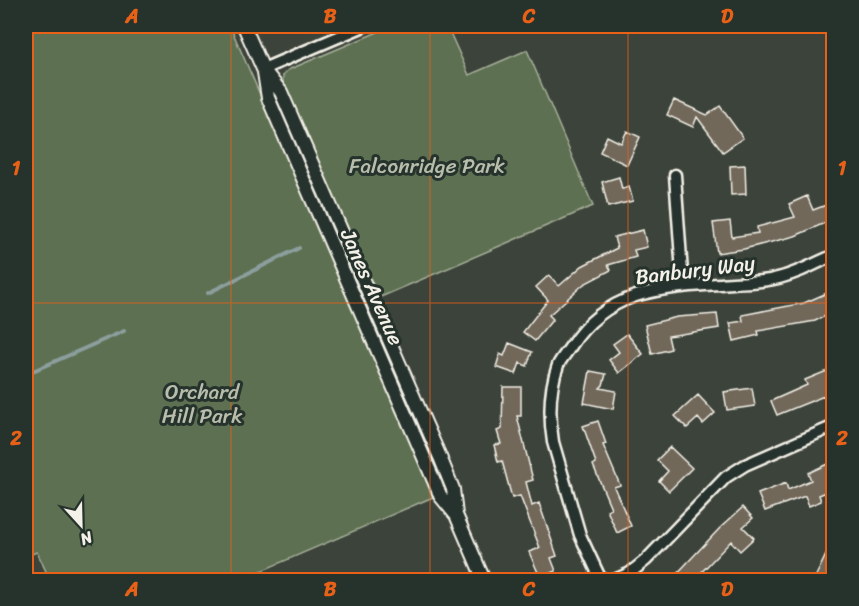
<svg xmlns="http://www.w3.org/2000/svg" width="859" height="606" font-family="Sriracha,sans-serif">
	<rect width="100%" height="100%" fill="#3c433a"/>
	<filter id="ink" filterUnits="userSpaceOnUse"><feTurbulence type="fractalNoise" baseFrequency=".0167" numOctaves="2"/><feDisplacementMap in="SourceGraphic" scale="12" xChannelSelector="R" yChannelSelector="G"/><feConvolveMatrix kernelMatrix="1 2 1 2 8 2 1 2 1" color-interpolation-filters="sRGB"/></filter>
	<g filter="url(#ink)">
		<path fill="#5d6f51" stroke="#a8b09c" stroke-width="1.5" d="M26,26H230L351,302L433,497L240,580H50L37,552L26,556Z
			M392,26H447L469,75L527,50L593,206L376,299L283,87V75L288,70Z"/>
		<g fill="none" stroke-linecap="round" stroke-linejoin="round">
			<path stroke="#8c9f9e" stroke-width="4" d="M208,293L299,248
				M26,374L124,331"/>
		</g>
		<path fill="#71675a" stroke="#f4f1e8" stroke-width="1.5" d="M674,100L707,115L720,106L743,138L723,152L697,117L693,127L667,115Z
			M627,131L640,137L627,165L600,152L607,136L621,143Z
			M745,165L746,194L731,195L730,166Z
			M619,177L622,189L629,187L633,201L608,207L602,182Z
			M807,196L813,210L834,202V219L795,236L744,249L717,253L713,223L730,221L732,237L758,233L757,227L795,217L789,204Z
			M643,230L647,247L634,250L636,257L608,265L611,270L584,284L549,315L553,319L535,341L523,332L548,300L536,287L549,275L559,286L582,266L617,248L614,237Z
			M834,290V312L815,321L758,331L759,335L734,341L730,323L743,321L742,315L804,303Z
			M717,314L719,328L668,336L671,349L652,354L645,325L677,317Z
			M627,334L643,354L619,373L609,360L619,352L613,344Z
			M509,343L532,352L527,366L520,363L516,374L496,367L500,354L504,356Z
			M834,368V392L777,415L771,401L807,385L805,380Z
			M590,371L606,374L603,385L600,388L616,391L613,409L584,403Z
			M503,387H521V416H517L533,480L526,482L532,506L539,503L557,556L551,558L556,571L540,577L529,552L540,548L520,496L512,498L502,461L498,462L494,445L501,444L497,431L502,429Z
			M752,388L755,406L727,410L724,392Z
			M698,395L715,413L703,424L698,418L687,428L675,416Z
			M598,421L606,444L603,445L620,485L614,487L631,526L617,533L607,510L611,508L593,465L596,463L583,426Z
			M670,447L692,468L669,491L659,481L668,471L657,460Z
			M834,461V489L819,495L821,501L809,506L805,496L765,511L758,494L786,483L788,490L811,480L808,473Z
			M743,507L753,518L743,527L754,538L740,551L731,541L694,580H671L720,528Z
			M834,538V580H814Z"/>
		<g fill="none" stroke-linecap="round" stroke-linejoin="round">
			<defs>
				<path id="minor" d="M263,69L364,26
					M675,175L683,287
					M601,580L580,535L553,442C549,417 549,390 558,365C561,359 567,352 571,346C610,286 669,288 733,283C747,282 761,282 774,279C795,275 814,264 834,255
					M614,580L630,573L646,560L726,477L745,465L834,426"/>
				<path id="tertiary" d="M244,26L263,69L281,92L440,457L453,489L456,515L484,580
					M264,72L268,98L441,497L455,514"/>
			</defs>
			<use href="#minor" stroke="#f4f1e8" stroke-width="15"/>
			<use href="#tertiary" stroke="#f4f1e8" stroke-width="16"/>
			<use href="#minor" stroke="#26332d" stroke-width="10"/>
			<use href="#tertiary" stroke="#26332d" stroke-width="12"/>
		</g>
	</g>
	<path fill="none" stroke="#e96117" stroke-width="1.5" stroke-opacity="0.55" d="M231,26V580M430,26V580M628,26V580M26,303H834"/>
	<g text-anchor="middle" stroke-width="6" stroke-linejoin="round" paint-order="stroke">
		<g font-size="21" fill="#b8bdac" stroke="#26332d">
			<text x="427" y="173">Falconridge Park</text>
			<text x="202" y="399">Orchard<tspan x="202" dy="24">Hill Park</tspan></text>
		</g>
		<g font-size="21" fill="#f4f1e8" stroke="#26332d">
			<text transform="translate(695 270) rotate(-7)" y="7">Banbury Way</text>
			<text transform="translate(372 287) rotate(66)" y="7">Janes Avenue</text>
		</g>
	</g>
	<rect width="859" height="606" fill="none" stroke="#26332d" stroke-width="66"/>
	<g transform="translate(81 525) rotate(158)" stroke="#26332d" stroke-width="4.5" paint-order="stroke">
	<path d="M0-4.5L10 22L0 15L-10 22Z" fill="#f4f1e8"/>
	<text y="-9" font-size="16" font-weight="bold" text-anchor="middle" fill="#f4f1e8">N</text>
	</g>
	<rect x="33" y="33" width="793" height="540" fill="none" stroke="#e96117" stroke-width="2"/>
	<g font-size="20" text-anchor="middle" font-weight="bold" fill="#e96117">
		<text x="132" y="23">A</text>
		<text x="330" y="23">B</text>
		<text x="529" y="23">C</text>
		<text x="727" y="23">D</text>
		<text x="16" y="175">1</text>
		<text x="842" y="175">1</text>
		<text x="16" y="445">2</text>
		<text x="842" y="445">2</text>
		<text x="132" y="596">A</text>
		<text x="330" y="596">B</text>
		<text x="529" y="596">C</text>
		<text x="727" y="596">D</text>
	</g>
</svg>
